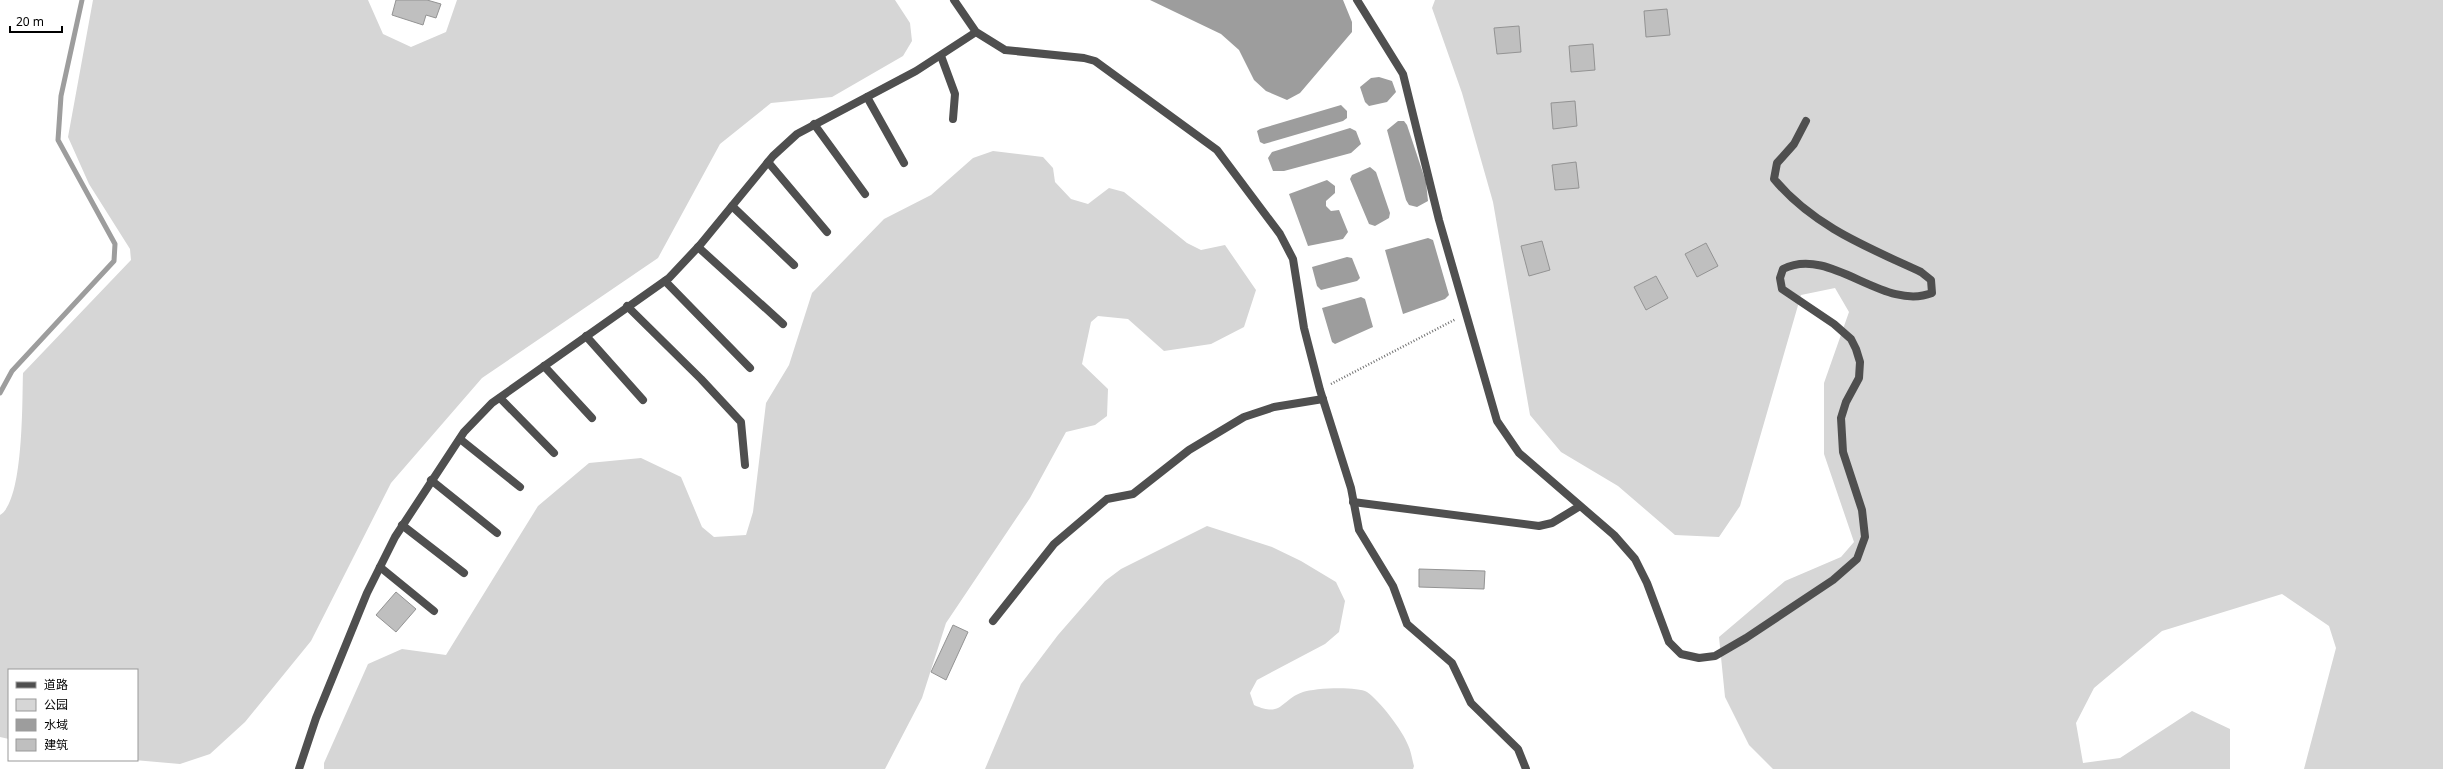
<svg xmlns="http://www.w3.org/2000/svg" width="2443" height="769" font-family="'Noto Sans','Noto Sans SC',sans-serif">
	<rect width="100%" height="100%" fill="#fff"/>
	<path fill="#d6d6d6" d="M93,0H368L383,34L411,47L446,32L457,0H895L910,23L912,41L903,56L832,97L771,103L720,144L658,258L482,378L391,483L311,641L245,722L210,754L180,764L134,760H137V670H9V739L0,737V515C24,501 22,401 23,373L131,260L130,249L89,184L68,137Z
		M1435,0H2443V769H2304L2336,648L2329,626L2282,594L2162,631L2094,688L2076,723L2083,763L2120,758L2192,711L2230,729V769H1773L1749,745L1725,697L1719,637L1785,581L1841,557L1854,542L1824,454V383L1849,312L1835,288L1801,295L1740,506L1719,537L1675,535L1618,486L1561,452L1530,415L1493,202L1462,93L1432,8Z
		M993,151L1043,157L1053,168L1055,182L1071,199L1088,204L1109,188L1124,192L1187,243L1201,250L1225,245L1256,290L1244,327L1211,344L1164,351L1128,319L1098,316L1091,322L1082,364L1108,389L1107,416L1095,425L1066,432L1030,498L946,623L922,698L885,769H324V763L368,664L402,649L446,655L538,506L589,463L641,458L681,477L702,527L714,537L746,535L753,512L766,403L789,365L812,293L884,219L931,195L973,158Z
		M1207,526L1272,547L1301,561L1336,582L1345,601L1339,632L1325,644L1257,680L1250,693L1254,705C1283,718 1280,700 1303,692C1314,688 1357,686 1367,692C1379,700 1403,731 1408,745C1411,751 1412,759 1414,766L1413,769H985L1021,684L1058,635L1105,581L1121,569Z"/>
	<path fill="#9d9d9d" d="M1150,0H1343L1352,22V32L1300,93L1287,100L1266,91L1254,80L1239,50L1221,34Z
		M1379,77L1392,81L1396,92L1387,102L1369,106L1365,102L1360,87L1371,78Z
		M1341,105L1347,111V118L1343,121L1264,144L1260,142L1257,131L1260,129Z
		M1398,121H1404L1407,125L1426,182L1428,201L1417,207L1409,205L1406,200L1387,130Z
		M1350,128L1356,131L1361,144L1351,153L1284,171H1273L1268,158L1272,152Z
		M1370,167L1376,172L1390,213L1389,218L1375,226L1369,224L1350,179L1352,175Z
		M1327,180L1335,186V193L1326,201V206L1331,211L1339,210L1348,232L1343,239L1308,246L1289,194Z
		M1428,238L1433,240L1449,295L1445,299L1403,314L1385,250Z
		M1347,257L1352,258L1360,278L1357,281L1321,290L1317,286L1312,267Z
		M1361,297L1365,299L1373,327L1335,344L1332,342L1322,308Z"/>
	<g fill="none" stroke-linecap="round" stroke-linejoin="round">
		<path stroke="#9d9d9d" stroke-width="5" d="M0,393L12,371L114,261L115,244L58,140L61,96L82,0"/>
	</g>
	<path fill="#bfbfbf" stroke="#939393" d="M396,0H427L441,4L436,18L426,15L423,25L392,15Z
		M1667,9L1670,35L1646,37L1644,11Z
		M1519,26L1521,52L1497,54L1494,28Z
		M1593,44L1595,70L1571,72L1569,46Z
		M1575,101L1577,126L1553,129L1551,103Z
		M1576,162L1579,188L1555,190L1552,165Z
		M1542,241L1550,270L1529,276L1521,246Z
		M1706,243L1718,266L1697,277L1685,254Z
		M1656,276L1668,298L1646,310L1634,287Z
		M1419,569L1485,571L1484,589L1419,587Z
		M396,592L416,609L396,632L376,615Z
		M953,625L968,632L946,680L931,672Z"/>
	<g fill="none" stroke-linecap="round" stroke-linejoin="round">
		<path stroke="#717171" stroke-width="2.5" stroke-dasharray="1 2" stroke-linecap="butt" d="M1331,384L1456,319"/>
		<path stroke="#4f4f4f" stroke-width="8" d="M1357,0L1403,74L1439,220L1497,421L1519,453L1614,535L1635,559L1647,583L1669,642L1681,654L1699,658L1715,656L1746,638L1833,580L1857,559L1865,537L1862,510L1843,452L1841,418L1846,402L1859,378L1860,362L1856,349L1851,339L1834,324L1782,289L1780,278L1783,269C1831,245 1883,312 1932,293L1931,280L1921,272C1867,247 1813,226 1774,179L1777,163L1794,144L1806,121
			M941,56L955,94L953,119
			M867,97L904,163
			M814,124L865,194
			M768,162L827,232
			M732,206L794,265
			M698,247L783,324
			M665,281L750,368
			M627,306L701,379L741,422L745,465
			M586,336L643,400
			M544,366L592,418
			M500,398L554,453
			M460,439L520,487
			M431,480L497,533
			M1353,502L1539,526L1552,523L1580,506
			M402,525L464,573
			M380,567L434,611
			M993,621L1054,544L1107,499L1133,494L1189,450L1244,417L1274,407L1323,399"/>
		<path stroke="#4f4f4f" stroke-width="8" d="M954,0L976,32L1005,50L1084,58L1095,61L1217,150L1280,234L1293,259L1304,328L1320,390L1351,488L1359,530L1393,586L1407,624L1452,663L1471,703L1518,749L1526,769
			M299,769L316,718L367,593L395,537L464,432L492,403L669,278L700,245L773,156L797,134L916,71L976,32"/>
	</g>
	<rect x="8" y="669" width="130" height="92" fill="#ffffff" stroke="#999999"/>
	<rect x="16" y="682" width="20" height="6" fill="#4f4f4f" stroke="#999999"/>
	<text x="44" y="689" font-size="12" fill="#000000">道路</text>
	<rect x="16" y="699" width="20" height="12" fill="#d6d6d6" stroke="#999999"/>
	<text x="44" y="709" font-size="12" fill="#000000">公园</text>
	<rect x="16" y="719" width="20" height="12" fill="#9d9d9d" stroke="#999999"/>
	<text x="44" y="729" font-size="12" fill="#000000">水域</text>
	<rect x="16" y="739" width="20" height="12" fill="#bfbfbf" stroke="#999999"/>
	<text x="44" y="749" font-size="12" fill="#000000">建筑</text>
	<path d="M10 26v6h52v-6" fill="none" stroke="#000000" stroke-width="2"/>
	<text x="16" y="26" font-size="12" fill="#000000" stroke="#ffffff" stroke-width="3" paint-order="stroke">20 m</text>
</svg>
